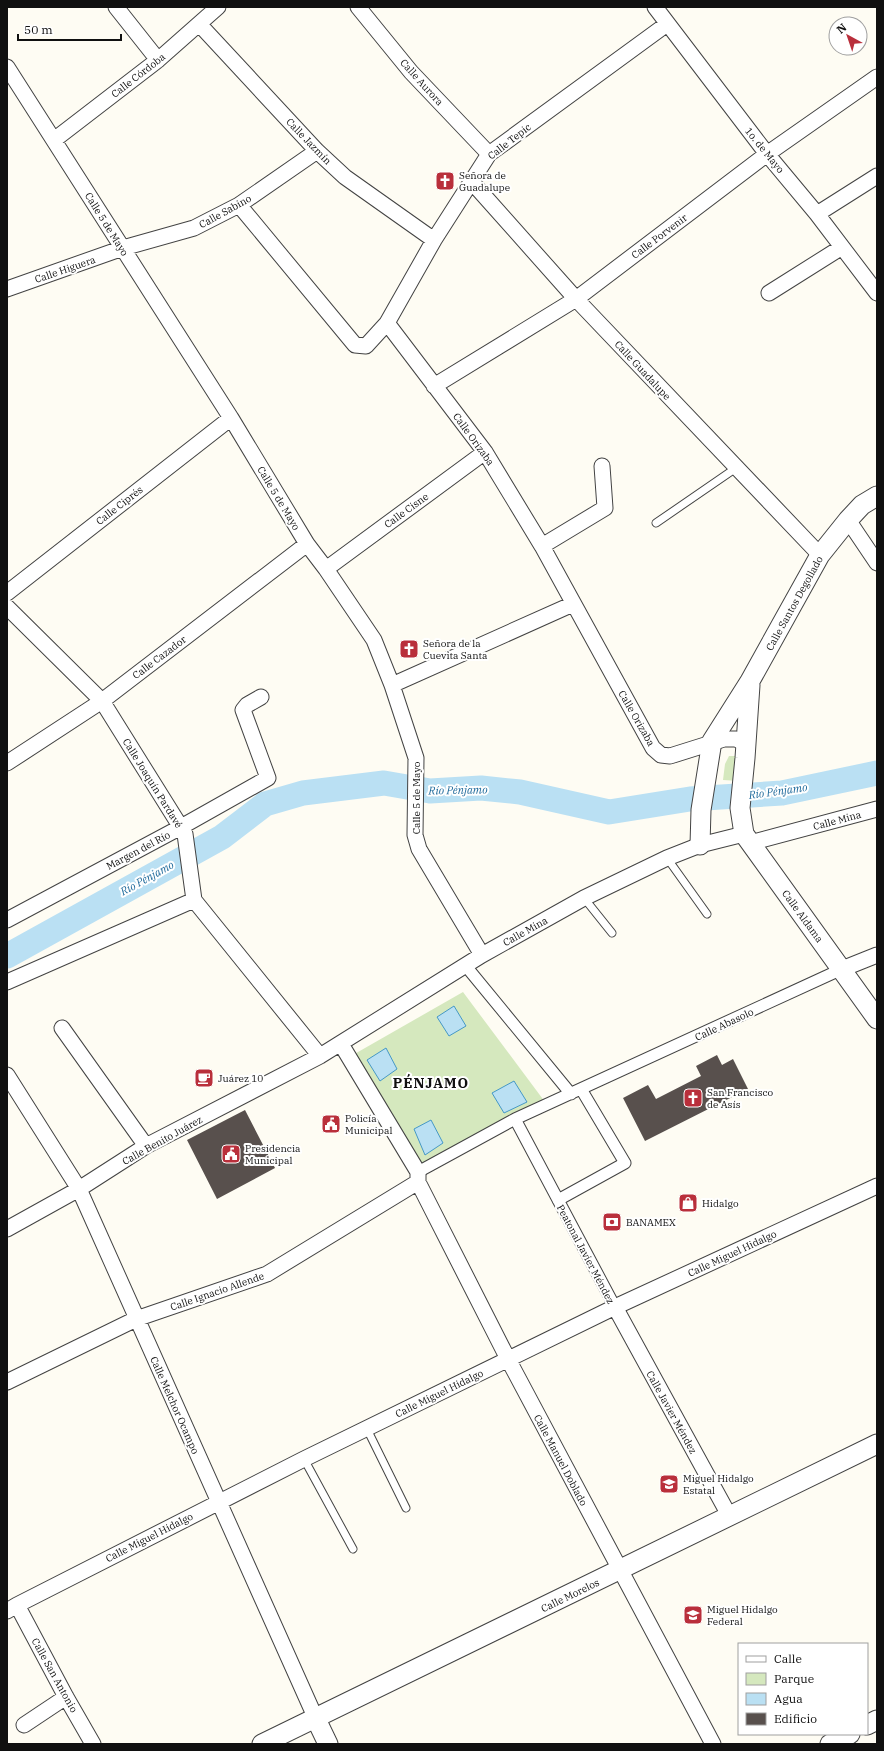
<svg xmlns="http://www.w3.org/2000/svg" width="884" height="1751" font-family="'IBM Plex Serif',serif">
	<rect width="100%" height="100%" fill="#fefcf3"/>
	<path fill="#d5e8be" d="M729,756H736L739,781L723,780L725,764Z
		M463,992L545,1102L421,1168L351,1056Z"/>
	<path fill="#bae0f3" stroke="#4598c6" d="M454,1006L466,1026L449,1036L437,1017Z
		M386,1048L397,1069L380,1081L367,1060Z
		M514,1081L527,1102L504,1113L492,1093Z
		M431,1120L443,1143L425,1155L414,1129Z"/>
	<g fill="none" stroke-linecap="round" stroke-linejoin="round">
		<path stroke="#bae0f3" stroke-width="25" d="M7,956L222,837L265,804L303,793L384,783L430,791L481,788L520,792L609,812L690,799L782,793L877,773"/>
	</g>
	<path fill="#58504d" d="M717,1055L722,1065L733,1059L748,1089L645,1141L623,1098L648,1085L656,1099L701,1076L696,1066Z
		M245,1110L275,1168L217,1199L187,1140Z"/>
	<g fill="none" stroke-linecap="round" stroke-linejoin="round">
		<defs>
			<path id="service" d="M656,523L736,468
				M667,858L707,914
				M584,898L612,933
				M367,1429L406,1508
				M304,1459L353,1549"/>
			<path id="pedestrian" d="M465,965L571,1094
				M515,1119L615,1307
				M418,1172L515,1119L842,969
				M558,1200L625,1163L581,1089"/>
			<path id="minor" d="M116,7L158,60
				M358,7L411,72L489,154
				M655,7L767,154L817,214L877,293
				M200,25L317,151L345,177L434,240
				M7,67L231,418L307,544L326,569L374,640L392,685L416,758L415,835L419,849L482,955
				M54,140L158,60L218,7
				M471,181L576,299L820,555
				M239,205L355,345L366,346L387,323L434,240L489,154L667,24
				M817,214L877,176
				M7,289L123,248L194,228L239,205L317,151
				M769,293L842,247
				M387,323L485,452L542,546L653,748L661,755L670,756L724,739H736L746,744
				M434,386L576,299L767,154L877,77
				M848,520L877,563
				M542,546L605,508L602,466
				M326,569L485,452
				M7,593L231,418
				M7,607L102,701L185,834L194,900L320,1056
				M392,685L573,604
				M7,763L102,701L307,544
				M750,843L877,809
				M7,920L181,827L268,778L243,710L247,705L261,697
				M842,969L877,955
				M7,982L194,900
				M62,1028L146,1146
				M341,1044L418,1172V1182L508,1359L713,1744
				M7,1075L79,1189L316,1719
				M7,1229L79,1189L146,1146L320,1056L482,955L584,898L667,858L700,845L744,834
				M615,1307L730,1517
				M7,1382L136,1319L267,1274L418,1182
				M17,1605L66,1697L93,1744
				M7,1611L17,1605L304,1459L615,1307L877,1186
				M24,1725L66,1697"/>
			<path id="tertiary" d="M750,685L745,758L740,808L744,834L877,1019
				M700,845L701,810L712,741L750,681L820,555L848,520L862,505L877,496
				M316,1719L328,1744
				M867,1725L877,1720
				M262,1744L877,1444
				M830,1744L850,1734"/>
		</defs>
		<use href="#service" stroke="#434343" stroke-width="9"/>
		<use href="#pedestrian" stroke="#434343" stroke-width="13"/>
		<use href="#minor" stroke="#434343" stroke-width="17"/>
		<use href="#tertiary" stroke="#434343" stroke-width="21"/>
		<use href="#service" stroke="#fff" stroke-width="7"/>
		<use href="#pedestrian" stroke="#fff" stroke-width="11"/>
		<use href="#minor" stroke="#fff" stroke-width="15"/>
		<use href="#tertiary" stroke="#fff" stroke-width="19"/>
	</g>
	<defs>
		<symbol id="church-square" viewBox="-11 -11 22 22"><rect x="-9" y="-9" width="18" height="18" rx="4" fill="#b92f3b" stroke="#fff"/><path d="M-1.2-6h2.4v3.5h3.3v2.4h-3.3V6h-2.4V-.1h-3.3v-2.4h3.3Z" fill="#fff"/></symbol>
		<symbol id="cafe-square" viewBox="-11 -11 22 22"><rect x="-9" y="-9" width="18" height="18" rx="4" fill="#b92f3b" stroke="#fff"/><path d="M-5.5-4.5H6V0H3Q3 3.5 0 3.5H-2.5Q-5.5 3.5-5.5 0ZM3-3.2v2h1.7v-2ZM-6 4.5H4V6H-6Z" fill="#fff"/></symbol>
		<symbol id="civic-square" viewBox="-11 -11 22 22"><rect x="-9" y="-9" width="18" height="18" rx="4" fill="#b92f3b" stroke="#fff"/><path d="M-.6-6.5H3V-4.5H.6V-3L4-1V1h2V6H-6V1h2V-1L-.6-3ZM-1.2 2.5V6h2.4V2.5Z" fill="#fff"/></symbol>
		<symbol id="shop-square" viewBox="-11 -11 22 22"><rect x="-9" y="-9" width="18" height="18" rx="4" fill="#b92f3b" stroke="#fff"/><path d="M-5-2.5h2.3a2.7 3.5 0 0 1 5.4 0H5L5.5 6h-11ZM-1.5-2.5h3a1.5 2.3 0 0 0-3 0Z" fill="#fff"/></symbol>
		<symbol id="bank-square" viewBox="-11 -11 22 22"><rect x="-9" y="-9" width="18" height="18" rx="4" fill="#b92f3b" stroke="#fff"/><path d="M-6-4H6V4H-6ZM0-2.3a2.3 2.3 0 1 0 0 4.6a2.3 2.3 0 1 0 0-4.6Z" fill="#fff"/></symbol>
		<symbol id="school-square" viewBox="-11 -11 22 22"><rect x="-9" y="-9" width="18" height="18" rx="4" fill="#b92f3b" stroke="#fff"/><path d="M0-5L7-2L0 1L-7-2ZM-4 1L0 2.5L4 1V4Q0 6-4 4Z" fill="#fff"/></symbol>
	</defs>
	<g fill-rule="evenodd">
		<use href="#church-square" x="434" y="170" width="22" height="22"/>
		<use href="#church-square" x="398" y="638" width="22" height="22"/>
		<use href="#cafe-square" x="193" y="1067" width="22" height="22"/>
		<use href="#church-square" x="682" y="1087" width="22" height="22"/>
		<use href="#civic-square" x="320" y="1113" width="22" height="22"/>
		<use href="#civic-square" x="220" y="1143" width="22" height="22"/>
		<use href="#shop-square" x="677" y="1192" width="22" height="22"/>
		<use href="#bank-square" x="601" y="1211" width="22" height="22"/>
		<use href="#school-square" x="658" y="1473" width="22" height="22"/>
		<use href="#school-square" x="682" y="1604" width="22" height="22"/>
	</g>
	<g text-anchor="middle" stroke-width="4" stroke-linejoin="round" paint-order="stroke">
		<g font-size="10" fill="#101010" stroke="#fff">
			<text transform="translate(138 75) rotate(-38)" y="4">Calle Córdoba</text>
			<text transform="translate(422 82) rotate(48)" y="4">Calle Aurora</text>
			<text transform="translate(309 141) rotate(46)" y="4">Calle Jazmín</text>
			<text transform="translate(509 141) rotate(-38)" y="4">Calle Tepic</text>
			<text transform="translate(765 150) rotate(51)" y="4">1o. de Mayo</text>
			<text transform="translate(225 211) rotate(-29)" y="4">Calle Sabino</text>
			<text transform="translate(107 224) rotate(58)" y="4">Calle 5 de Mayo</text>
			<text transform="translate(659 236) rotate(-37)" y="4">Calle Porvenir</text>
			<text transform="translate(65 269) rotate(-19)" y="4">Calle Higuera</text>
			<text transform="translate(643 370) rotate(47)" y="4">Calle Guadalupe</text>
			<text transform="translate(474 439) rotate(54)" y="4">Calle Orizaba</text>
			<text transform="translate(279 498) rotate(59)" y="4">Calle 5 de Mayo</text>
			<text transform="translate(119 505) rotate(-38)" y="4">Calle Ciprés</text>
			<text transform="translate(406 510) rotate(-36)" y="4">Calle Cisne</text>
			<text transform="translate(794 603) rotate(-61)" y="4">Calle Santos Degollado</text>
			<text transform="translate(159 657) rotate(-37)" y="4">Calle Cazador</text>
			<text transform="translate(637 718) rotate(60)" y="4">Calle Orizaba</text>
			<text transform="translate(153 783) rotate(58)" y="4">Calle Joaquín Pardavé</text>
			<text transform="translate(416 798) rotate(-90)" y="4">Calle 5 de Mayo</text>
			<text transform="translate(837 820) rotate(-15)" y="4">Calle Mina</text>
			<text transform="translate(138 850) rotate(-28)" y="4">Margen del Río</text>
			<text transform="translate(803 916) rotate(54)" y="4">Calle Aldama</text>
			<text transform="translate(525 931) rotate(-29)" y="4">Calle Mina</text>
			<text transform="translate(724 1024) rotate(-25)" y="4">Calle Abasolo</text>
			<text transform="translate(162 1140) rotate(-29)" y="4">Calle Benito Juárez</text>
			<text transform="translate(732 1253) rotate(-25)" y="4">Calle Miguel Hidalgo</text>
			<text transform="translate(586 1254) rotate(62)" y="4">Peatonal Javier Méndez</text>
			<text transform="translate(217 1291) rotate(-19)" y="4">Calle Ignacio Allende</text>
			<text transform="translate(439 1393) rotate(-26)" y="4">Calle Miguel Hidalgo</text>
			<text transform="translate(175 1405) rotate(66)" y="4">Calle Melchor Ocampo</text>
			<text transform="translate(672 1412) rotate(61)" y="4">Calle Javier Méndez</text>
			<text transform="translate(561 1460) rotate(62)" y="4">Calle Manuel Doblado</text>
			<text transform="translate(149 1537) rotate(-27)" y="4">Calle Miguel Hidalgo</text>
			<text transform="translate(570 1595) rotate(-26)" y="4">Calle Morelos</text>
			<text transform="translate(55 1675) rotate(61)" y="4">Calle San Antonio</text>
		</g>
		<g font-size="10" fill="#101010" stroke="#fff" text-anchor="start">
			<text x="459" y="179">Señora de<tspan x="459" dy="12">Guadalupe</tspan></text>
			<text x="423" y="647">Señora de la<tspan x="423" dy="12">Cuevita Santa</tspan></text>
			<text x="218" y="1082">Juárez 10</text>
			<text x="707" y="1096">San Francisco<tspan x="707" dy="12">de Asís</tspan></text>
			<text x="345" y="1122">Policía<tspan x="345" dy="12">Municipal</tspan></text>
			<text x="245" y="1152">Presidencia<tspan x="245" dy="12">Municipal</tspan></text>
			<text x="702" y="1207">Hidalgo</text>
			<text x="626" y="1226">BANAMEX</text>
			<text x="683" y="1482">Miguel Hidalgo<tspan x="683" dy="12">Estatal</tspan></text>
			<text x="707" y="1613">Miguel Hidalgo<tspan x="707" dy="12">Federal</tspan></text>
		</g>
		<g font-size="11" font-style="italic" fill="#1f6a9b" stroke="#fff">
			<text transform="translate(458 790) rotate(-1)" y="4">Río Pénjamo</text>
			<text transform="translate(778 791) rotate(-8)" y="4">Río Pénjamo</text>
			<text transform="translate(147 878) rotate(-29)" y="4">Río Pénjamo</text>
		</g>
		<g font-size="14" font-weight="bold" letter-spacing="1" fill="#101010" stroke="#fff">
			<text x="431" y="1088">PÉNJAMO</text>
		</g>
	</g>
	<rect width="884" height="1751" fill="none" stroke="#101010" stroke-width="16"/>
	<rect x="738" y="1643" width="130" height="92" fill="#ffffff" stroke="#9f9f9f"/>
	<rect x="746" y="1656" width="20" height="6" fill="#ffffff" stroke="#9f9f9f"/>
	<text x="774" y="1663" font-size="12" fill="#101010">Calle</text>
	<rect x="746" y="1673" width="20" height="12" fill="#d5e8be" stroke="#9f9f9f"/>
	<text x="774" y="1683" font-size="12" fill="#101010">Parque</text>
	<rect x="746" y="1693" width="20" height="12" fill="#bae0f3" stroke="#9f9f9f"/>
	<text x="774" y="1703" font-size="12" fill="#101010">Agua</text>
	<rect x="746" y="1713" width="20" height="12" fill="#58504d" stroke="#9f9f9f"/>
	<text x="774" y="1723" font-size="12" fill="#101010">Edificio</text>
	<g transform="translate(848 36) rotate(320)"><circle r="19" fill="#ffffff" stroke="#9f9f9f"/>
	<path d="M0-3L7 15L0 10L-7 15Z" fill="#b92f3b"/>
	<text y="-6" font-size="11" font-weight="bold" text-anchor="middle" fill="#101010">N</text>
	</g>
	<path d="M18 34v6h103v-6" fill="none" stroke="#101010" stroke-width="2"/>
	<text x="24" y="34" font-size="12" fill="#101010" stroke="#ffffff" stroke-width="3" paint-order="stroke">50 m</text>
</svg>
